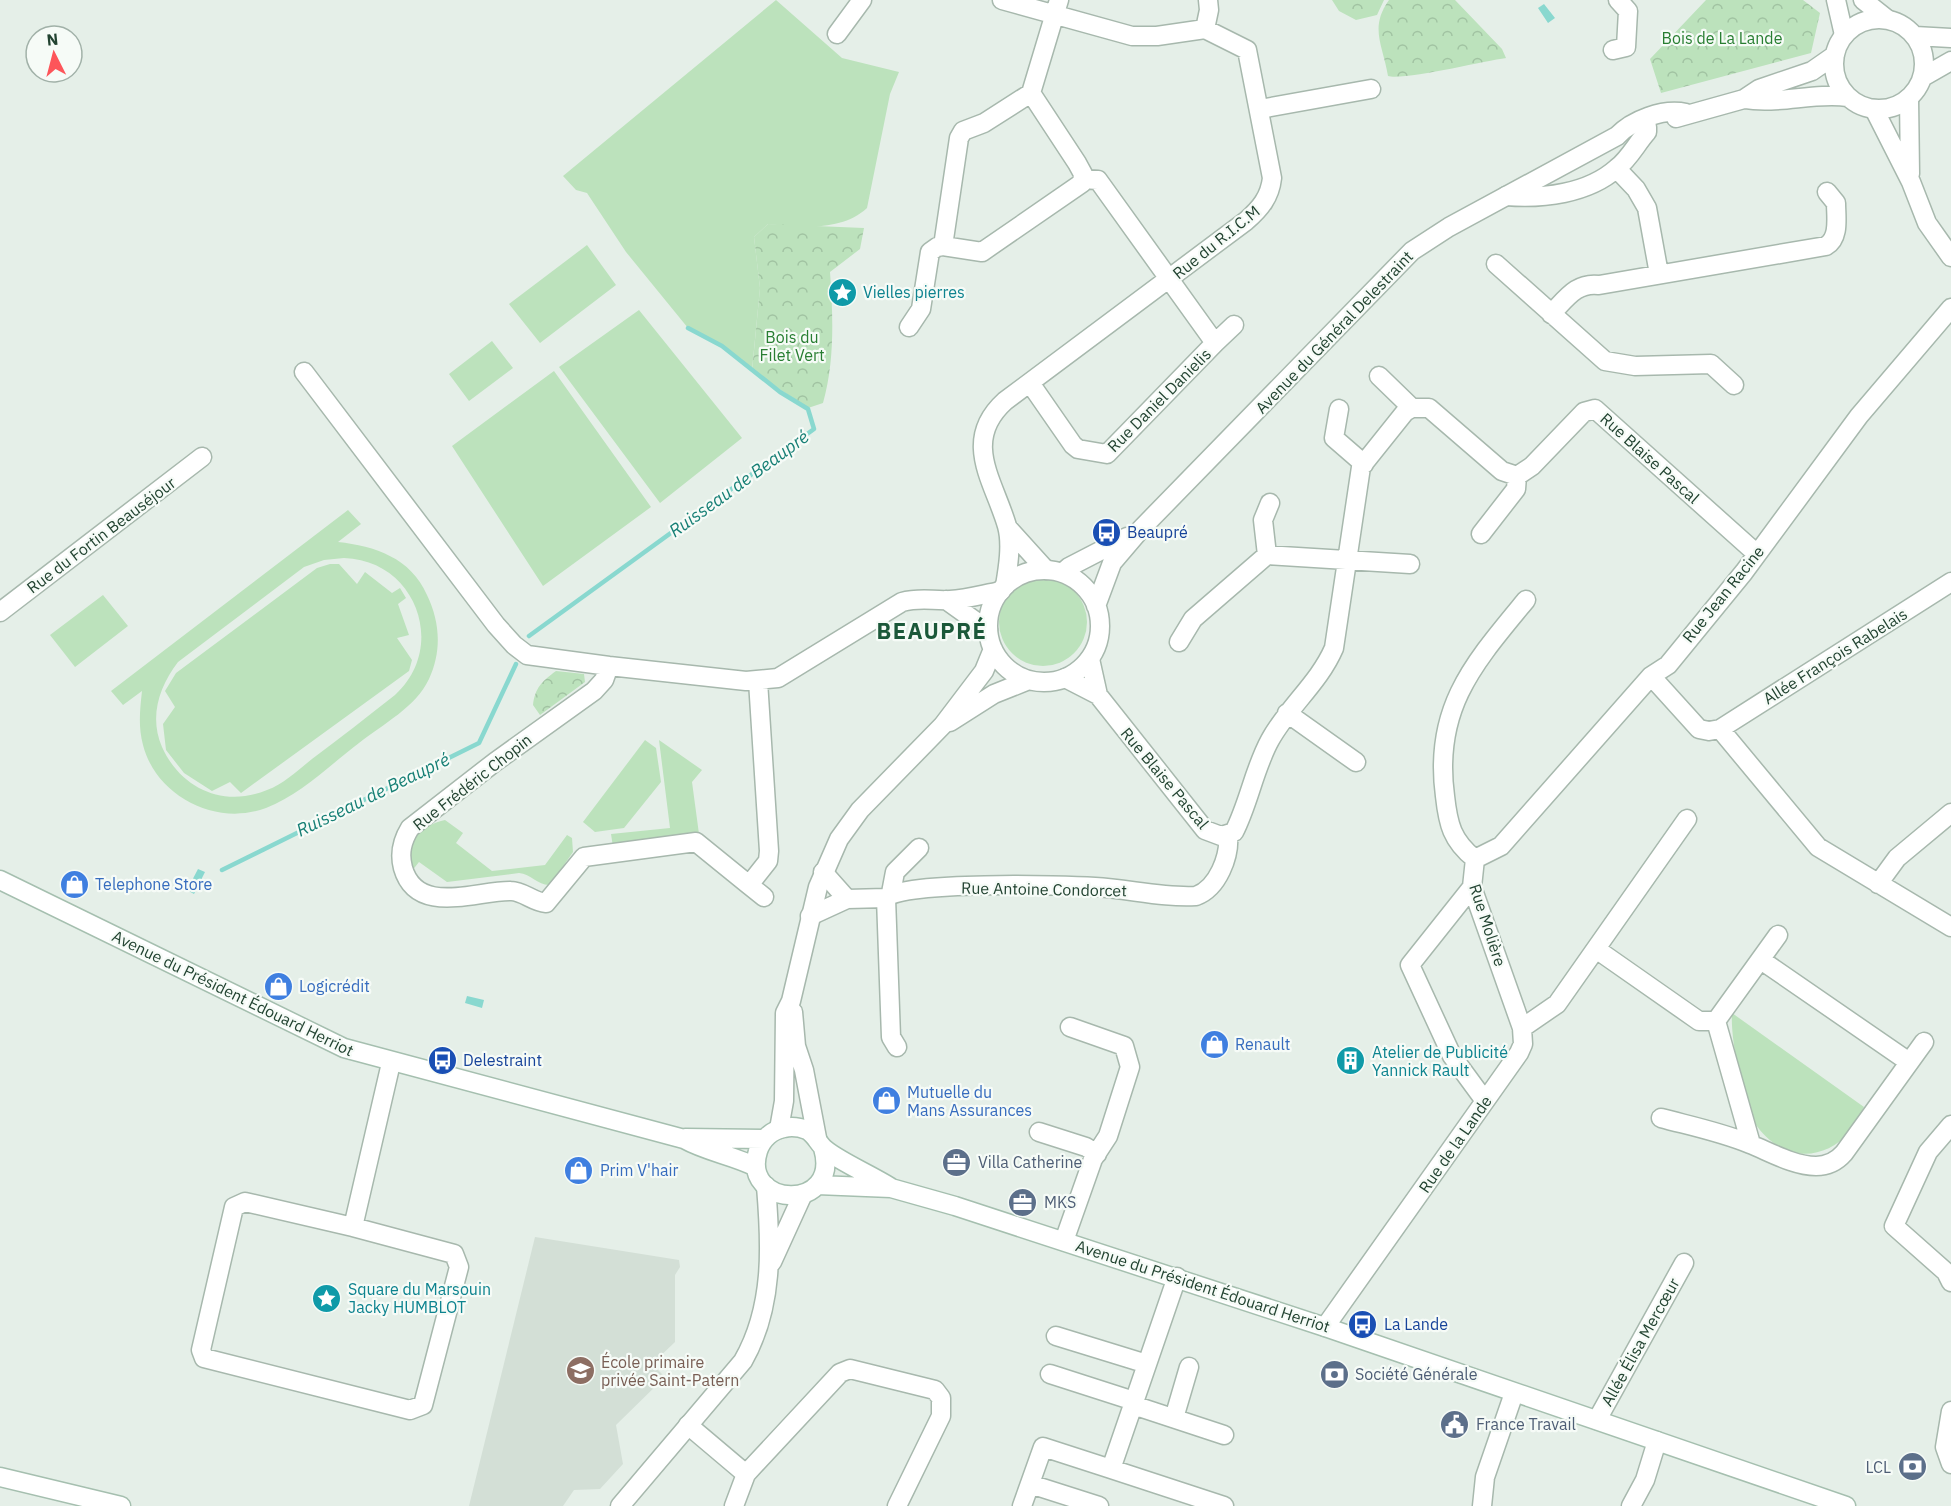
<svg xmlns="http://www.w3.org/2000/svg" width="1951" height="1506" font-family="'IBM Plex Sans',sans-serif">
	<defs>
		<pattern id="forest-crowns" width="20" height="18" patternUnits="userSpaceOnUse" patternTransform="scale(1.5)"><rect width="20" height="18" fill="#bce2bc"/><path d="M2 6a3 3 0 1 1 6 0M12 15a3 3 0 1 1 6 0" fill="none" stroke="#a1c3a2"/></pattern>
	</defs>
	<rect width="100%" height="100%" fill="#e5efe8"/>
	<path fill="#d3dfd6" d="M535,1237L679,1260L680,1267L675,1275V1342L652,1364L665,1377L616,1425L623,1464L600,1489L574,1490L563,1506H469Z"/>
	<path fill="#bce2bc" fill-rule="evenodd" d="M776,0L842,58L899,72L890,94L867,208C841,232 800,227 768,224L754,237L760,288L752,370L722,346L688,328L626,252L587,193L576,190L563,176Z
		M587,245L616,285L540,343L509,304Z
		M639,310L742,438L660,503L559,367Z
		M492,341L513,368L469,401L449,374Z
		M554,371L651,507L543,586L452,446Z
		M348,510L361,524L338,542C375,546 411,558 427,595C440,622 442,651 429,679C416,707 383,724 359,743C330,765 300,795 266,808C216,827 156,796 143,745C138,727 140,709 142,691L123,705L111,691ZM344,558C416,560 448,647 395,695C367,717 340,738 312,759C298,770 284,784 267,790C224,808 181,789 162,747C149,717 159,687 178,662L304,567L324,560Z
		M330,564H339L357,584L365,572L392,593L400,588L406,598L398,604L409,635L397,638L412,660L409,671L241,793L230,782L212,791L184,773L166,750L163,724L175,707L165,691L176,673L317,568Z
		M999 622a44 44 0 1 1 88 0a44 44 0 1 1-88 0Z
		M103,595L128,626L75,667L50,635Z
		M645,740L656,748L661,782L624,828L595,832L583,822Z
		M659,740L702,770L692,782L699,834L613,847L611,834L670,828Z
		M445,820L463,833L456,843L492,871L545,865L567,835L572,838L573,852L550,885C539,886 531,874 519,873L447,882L419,862L411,872C400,842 417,827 445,820Z
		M1732,1013L1864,1107C1860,1114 1857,1125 1851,1131C1820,1165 1779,1160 1754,1122C1742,1103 1730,1035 1732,1013Z"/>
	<path fill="url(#forest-crowns)" d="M1332,0H1384L1377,15L1356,20L1339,11Z
		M1389,0H1455L1502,49L1506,58C1484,61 1402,81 1388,76C1383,45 1369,28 1389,0Z
		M1706,0H1803L1820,13L1811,53L1661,93L1650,59Z
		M768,224L864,228L860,249L830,272C833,315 835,361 823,403L808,408L752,371L760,288L754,237Z
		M556,671L584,674L585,682L540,715L533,705C535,688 542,681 556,671Z"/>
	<path fill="#89d8cf" d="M1544,4L1555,18L1548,23L1538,8Z
		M198,869L205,872L194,894L187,890Z
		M467,996L484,1000L482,1008L465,1003Z"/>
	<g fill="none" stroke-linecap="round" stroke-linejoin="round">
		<path stroke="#89d8cf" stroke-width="4.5" d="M529,636L814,429L808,409L780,392L722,346L688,328
			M222,870L479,743L516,664"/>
		<defs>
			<path id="minor" d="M1002,0L1132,36H1157L1205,29L1247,50L1272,178C1270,197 1260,209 1246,221L1005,401C961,441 994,481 1007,526C1012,544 1008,568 1005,586
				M1836,0L1844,35
				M1863,0L1887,19
				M1205,29L1209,10L1208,0
				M837,34L862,0
				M1613,50L1626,47L1628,11L1618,0
				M1031,93L1077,163L1083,174L1082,183L982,252L943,246L959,138L963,131L984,123Z
				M1031,93L1059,0
				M1909,98L1910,174
				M1260,109L1371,89
				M1874,109L1911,182L1927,223L1951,257
				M1617,169L1636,189L1647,208L1659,274
				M1506,196C1542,199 1588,194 1617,168C1629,159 1637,143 1647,132V127
				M1496,264L1605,361L1635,366L1711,364L1734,385
				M1551,314C1566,299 1576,282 1599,285L1826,246C1840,238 1836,217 1836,203L1827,192
				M909,327L921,309L930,252L937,247L943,246
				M1215,343L1234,325
				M304,372L496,625L514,645L527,655L609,666L746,681L778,678L902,602C920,597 933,601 950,600C967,599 984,594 1001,591
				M1379,376L1412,408
				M1030,383L1073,445L1078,449L1107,454L1215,343L1098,180L1083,179
				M1339,409L1334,438L1364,464
				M1008,528L1046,570
				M1481,534L1516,489L1517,476
				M1267,555L1263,520L1270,503
				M946,600L988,630
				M0,612L202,457
				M1179,642L1193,619L1267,555L1410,564
				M1090,659L1098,695L1205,830L1221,836L1234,832C1249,803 1254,769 1270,740C1288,707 1319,683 1334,648L1361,467L1405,412L1412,408H1429L1502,471L1517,476L1532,466L1584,412L1595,409L1757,554
				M609,666L604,680L594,691L495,762L410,828C402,841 399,853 403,868C417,917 477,890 511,891C523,891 533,902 546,903L584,857L696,842L749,885L768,861L769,851L758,681
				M1651,676L1699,729L1709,731L1720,729L1818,847L1951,927
				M1065,678L1098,695
				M1287,713L1356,762
				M1720,729L1951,582
				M1475,859L1501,846L1651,676L1668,665L1744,572L1859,416L1951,308
				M1475,859C1452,841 1448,824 1445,796C1433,708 1474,663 1526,600
				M1475,859L1472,887L1522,1028
				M823,872L847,899
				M1878,884L1897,858L1951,813
				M749,885L764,897
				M1472,887L1410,965L1452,1056L1485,1101
				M891,893L895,872L919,848
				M886,898C901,881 1065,885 1095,887C1129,889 1163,898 1196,896C1218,888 1230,856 1228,835
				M810,916L847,899L886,898L891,1037L897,1047
				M1596,949L1699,1021H1716
				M1761,960L1909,1062
				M1716,1021L1751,1144
				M1716,1021L1778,935
				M1661,1118C1691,1126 1721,1132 1750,1144C1770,1152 1794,1166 1816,1166C1827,1166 1837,1161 1844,1153L1924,1042
				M1951,1125L1928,1152L1894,1226L1946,1272L1951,1282
				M1039,1132L1086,1147L1097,1154
				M353,1227L454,1254L459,1267L423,1405L410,1410L204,1358L201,1350L234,1207L245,1202L353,1227L391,1063
				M1064,1241L1093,1159L1108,1136L1130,1067L1124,1046L1070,1027
				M1177,1277L1111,1469L1224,1506
				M1325,1327L1519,1053L1523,1044L1522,1028L1557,1004L1687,819
				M1056,1336L1147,1364
				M1050,1374L1134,1401
				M1133,1405L1224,1435
				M1951,1411L1945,1447L1951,1464
				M1174,1418L1189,1367
				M1597,1420L1684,1263
				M688,1425L746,1474
				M1030,1484L1099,1506
				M734,1506L746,1474L840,1373L850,1369L935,1390L941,1398V1416L897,1506
				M1022,1506L1043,1447L1111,1469
				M1482,1506L1485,1477L1514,1393
				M1631,1506L1645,1480L1657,1441"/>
			<path id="tertiary" d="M1834 64a45 45 0 1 1 90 0a45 45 0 1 1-90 0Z
				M1915,36L1951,38
				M1923,77L1951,61
				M1744,99C1779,105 1813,92 1848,97
				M1676,118L1744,99L1759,89L1812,71L1835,55
				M988 626a56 56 0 1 1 112 0a56 56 0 1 1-112 0Z
				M1062,573L1069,567L1127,537
				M1096,606L1112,563L1141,529L1412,251L1449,227L1617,136C1632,120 1663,108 1686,113
				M950,722L994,694L1029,680
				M793,1012L796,1046L804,1070L817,1138
				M779,1129L784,1101L785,1013L791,1001L818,887L839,839L860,810L943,725L984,671L993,649
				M772,1262L803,1194
				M620,1506L743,1361C774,1307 771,1245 766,1186"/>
			<path id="secondary" d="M0,880L344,1048L684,1139C707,1152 732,1155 756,1167
				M685,1138L764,1139
				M823,1148C842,1213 740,1208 758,1151C762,1139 772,1130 784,1128C792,1126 799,1127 807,1130C816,1135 818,1144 826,1150C841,1162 871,1175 890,1187
				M817,1185L891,1188L955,1206L1325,1327L1846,1506
				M0,1477L121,1506"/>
		</defs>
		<use href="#minor" stroke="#a7b8ad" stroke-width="21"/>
		<use href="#tertiary" stroke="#a7b8ad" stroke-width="21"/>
		<use href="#secondary" stroke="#a5bfaf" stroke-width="21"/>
		<use href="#minor" stroke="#fff" stroke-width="18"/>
		<use href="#tertiary" stroke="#fff" stroke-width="18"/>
		<use href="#secondary" stroke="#fff" stroke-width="18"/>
	</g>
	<defs>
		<symbol id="sight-disc" viewBox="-11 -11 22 22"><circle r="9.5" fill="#0f9aa8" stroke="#f6fbf7"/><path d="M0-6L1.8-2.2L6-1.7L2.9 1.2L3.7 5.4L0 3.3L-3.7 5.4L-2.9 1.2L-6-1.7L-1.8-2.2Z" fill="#fff"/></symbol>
		<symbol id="bus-disc" viewBox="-11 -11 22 22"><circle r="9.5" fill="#1a4fb4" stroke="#f6fbf7"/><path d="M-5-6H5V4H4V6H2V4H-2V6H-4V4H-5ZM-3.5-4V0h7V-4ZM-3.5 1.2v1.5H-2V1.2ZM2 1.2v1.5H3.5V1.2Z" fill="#fff"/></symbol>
		<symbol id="shop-disc" viewBox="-11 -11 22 22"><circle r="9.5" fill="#3f7fe0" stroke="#f6fbf7"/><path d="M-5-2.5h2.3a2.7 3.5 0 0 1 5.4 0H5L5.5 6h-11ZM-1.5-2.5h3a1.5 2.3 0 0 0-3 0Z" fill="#fff"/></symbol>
		<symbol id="building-disc" viewBox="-11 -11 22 22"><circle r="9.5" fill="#0f9aa8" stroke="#f6fbf7"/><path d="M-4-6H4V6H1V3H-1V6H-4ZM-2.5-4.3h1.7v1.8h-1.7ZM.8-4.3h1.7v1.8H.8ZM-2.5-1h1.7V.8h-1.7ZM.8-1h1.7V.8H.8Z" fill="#fff"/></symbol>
		<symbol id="office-disc" viewBox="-11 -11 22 22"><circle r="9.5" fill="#5c6f8a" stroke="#f6fbf7"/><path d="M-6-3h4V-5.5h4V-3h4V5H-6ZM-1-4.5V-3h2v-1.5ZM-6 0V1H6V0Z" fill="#fff"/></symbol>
		<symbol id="school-disc" viewBox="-11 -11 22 22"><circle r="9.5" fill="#8d6e63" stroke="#f6fbf7"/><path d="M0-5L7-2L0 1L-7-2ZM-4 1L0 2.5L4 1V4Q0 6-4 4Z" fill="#fff"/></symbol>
		<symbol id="bank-disc" viewBox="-11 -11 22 22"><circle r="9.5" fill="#5c6f8a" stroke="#f6fbf7"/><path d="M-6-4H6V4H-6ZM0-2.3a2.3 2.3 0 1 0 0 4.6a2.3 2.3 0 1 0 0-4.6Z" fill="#fff"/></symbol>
		<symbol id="civic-disc" viewBox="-11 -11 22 22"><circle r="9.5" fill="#5c6f8a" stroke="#f6fbf7"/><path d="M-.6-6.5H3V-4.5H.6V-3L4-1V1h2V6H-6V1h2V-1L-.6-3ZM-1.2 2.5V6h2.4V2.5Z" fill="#fff"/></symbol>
	</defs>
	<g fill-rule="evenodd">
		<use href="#sight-disc" x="826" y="276" width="33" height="33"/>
		<use href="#bus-disc" x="1090" y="516" width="33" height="33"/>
		<use href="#shop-disc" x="58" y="868" width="33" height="33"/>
		<use href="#shop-disc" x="262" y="970" width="33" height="33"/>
		<use href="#shop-disc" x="1198" y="1028" width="33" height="33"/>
		<use href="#bus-disc" x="426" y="1044" width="33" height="33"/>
		<use href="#building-disc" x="1334" y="1044" width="33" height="33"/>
		<use href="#shop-disc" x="870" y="1084" width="33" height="33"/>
		<use href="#office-disc" x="940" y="1146" width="33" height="33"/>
		<use href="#shop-disc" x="562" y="1154" width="33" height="33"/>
		<use href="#office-disc" x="1006" y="1186" width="33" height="33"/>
		<use href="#sight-disc" x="310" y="1282" width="33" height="33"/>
		<use href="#bus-disc" x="1346" y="1308" width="33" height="33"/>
		<use href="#school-disc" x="564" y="1354" width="33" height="33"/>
		<use href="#bank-disc" x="1318" y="1358" width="33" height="33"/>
		<use href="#civic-disc" x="1438" y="1408" width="33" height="33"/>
		<use href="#bank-disc" x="1896" y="1450" width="33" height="33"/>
	</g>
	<g text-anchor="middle" stroke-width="4.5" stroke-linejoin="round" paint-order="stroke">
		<g font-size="16" fill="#287e32" stroke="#f6fbf7">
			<text x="1722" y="44">Bois de La Lande</text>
			<text x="792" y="343">Bois du<tspan x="792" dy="18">Filet Vert</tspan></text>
		</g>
		<g font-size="16" fill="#224331" stroke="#f6fbf7">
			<text transform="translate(1216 242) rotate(-39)" y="6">Rue du R.I.C.M</text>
			<text transform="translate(1334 332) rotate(-46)" y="6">Avenue du Général Delestraint</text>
			<text transform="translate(1159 400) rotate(-45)" y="6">Rue Daniel Danielis</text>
			<text transform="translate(1650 458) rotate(42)" y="6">Rue Blaise Pascal</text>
			<text transform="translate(101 535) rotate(-37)" y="6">Rue du Fortin Beauséjour</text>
			<text transform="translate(1723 594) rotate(-51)" y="6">Rue Jean Racine</text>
			<text transform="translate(1835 656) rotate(-32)" y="6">Allée François Rabelais</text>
			<text transform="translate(1165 778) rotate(50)" y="6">Rue Blaise Pascal</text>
			<text transform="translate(472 782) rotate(-38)" y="6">Rue Frédéric Chopin</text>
			<text transform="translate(1044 889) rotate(1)" y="6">Rue Antoine Condorcet</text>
			<text transform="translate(1488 925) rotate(72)" y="6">Rue Molière</text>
			<text transform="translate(233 993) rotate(26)" y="6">Avenue du Président Édouard Herriot</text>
			<text transform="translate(1455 1144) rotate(-55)" y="6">Rue de la Lande</text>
			<text transform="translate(1203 1286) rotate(18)" y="6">Avenue du Président Édouard Herriot</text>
			<text transform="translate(1640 1342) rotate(-61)" y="6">Allée Élisa Mercœur</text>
		</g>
		<g font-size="16" fill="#0d838f" stroke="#f6fbf7" text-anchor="start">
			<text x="863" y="298">Vielles pierres</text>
			<text x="1372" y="1058">Atelier de Publicité<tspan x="1372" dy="18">Yannick Rault</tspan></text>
			<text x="348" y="1295">Square du Marsouin<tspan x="348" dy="18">Jacky HUMBLOT</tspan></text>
		</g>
		<g font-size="16" fill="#164399" stroke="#f6fbf7" text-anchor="start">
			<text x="1127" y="538">Beaupré</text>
			<text x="463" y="1066">Delestraint</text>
			<text x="1384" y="1330">La Lande</text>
		</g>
		<g font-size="16" fill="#366cbe" stroke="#f6fbf7" text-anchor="start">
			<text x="95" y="890">Telephone Store</text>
			<text x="299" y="992">Logicrédit</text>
			<text x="1235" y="1050">Renault</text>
			<text x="907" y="1098">Mutuelle du<tspan x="907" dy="18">Mans Assurances</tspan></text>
			<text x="600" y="1176">Prim V'hair</text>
		</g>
		<g font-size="16" fill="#4e5e75" stroke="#f6fbf7" text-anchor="start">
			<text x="978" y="1168">Villa Catherine</text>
			<text x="1044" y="1208">MKS</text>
			<text x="1355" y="1380">Société Générale</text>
			<text x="1476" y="1430">France Travail</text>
			<text x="1891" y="1473" text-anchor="end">LCL</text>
		</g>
		<g font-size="16" fill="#785e54" stroke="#f6fbf7" text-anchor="start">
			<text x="601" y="1368">École primaire<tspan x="601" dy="18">privée Saint-Patern</tspan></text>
		</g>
		<g font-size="18" font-style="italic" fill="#167f75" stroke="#f6fbf7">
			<text transform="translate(739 484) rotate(-36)" y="6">Ruisseau de Beaupré</text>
			<text transform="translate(373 795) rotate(-26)" y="6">Ruisseau de Beaupré</text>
		</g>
		<g font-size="22" font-weight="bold" letter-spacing="1.5" fill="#1b5839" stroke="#f6fbf7">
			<text x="932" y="639">BEAUPRÉ</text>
		</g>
	</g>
	<g transform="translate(54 54) rotate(354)"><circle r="28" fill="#f6fbf7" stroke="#a1b1a8" stroke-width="1.5"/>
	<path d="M0-4.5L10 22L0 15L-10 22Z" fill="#fd555a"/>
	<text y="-9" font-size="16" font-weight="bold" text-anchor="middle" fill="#224331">N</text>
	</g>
</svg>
